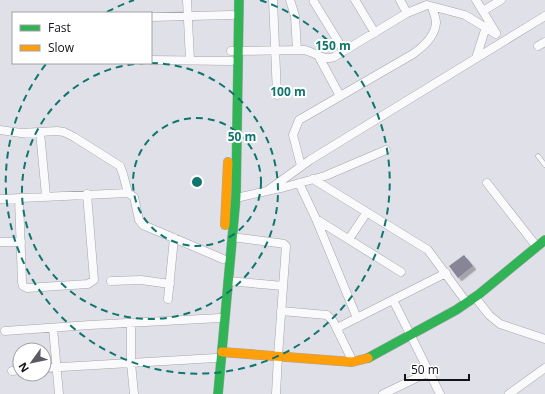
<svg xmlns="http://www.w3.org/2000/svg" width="545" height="394" font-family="'Open Sans',sans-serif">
	<defs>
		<filter id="shadow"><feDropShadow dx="3.5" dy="3.5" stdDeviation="0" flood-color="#0004"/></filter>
	</defs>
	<rect width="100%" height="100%" fill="#e0e0e8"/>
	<path fill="#878596" filter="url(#shadow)" d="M464,255L473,266L458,278L449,266Z"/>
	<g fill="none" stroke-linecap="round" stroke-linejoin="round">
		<defs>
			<path id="lane" d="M538,156L545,165"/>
			<path id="street" d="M187,0L190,60
				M273,0L277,95
				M290,0L295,16L297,50
				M355,0L375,33
				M400,0L407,13
				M476,0L496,33
				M314,2L344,51
				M483,11L501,0
				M151,17L232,15
				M538,46L545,42
				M231,51L304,50C315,52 323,61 334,57L407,13L427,5L465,15L496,34
				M318,55L340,96
				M476,58L486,27
				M151,60L231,61
				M0,130L21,133L57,131L64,132L74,137L120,166L123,174L128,193
				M40,132L46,196
				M301,166L293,135L299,120L413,54C423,47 435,36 436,23C436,17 433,12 432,7
				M313,179L428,250L467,303
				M299,183L316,219L357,318
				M487,183L537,247
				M267,191L310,160L545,16
				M19,198L22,282L23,286L27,288L88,284L94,280L87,194
				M236,198L285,187L325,176L386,150
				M0,199L128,193L134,197L139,220L143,225L223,259
				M316,219L401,272
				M232,237L278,243L284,244L286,246L278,356L276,394
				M349,239L367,212
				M0,242H21
				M111,281L141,280L170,284
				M228,281L283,286
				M475,297L489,315L500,324L545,339
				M168,299L174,238
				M393,300L440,394
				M281,311L327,315L333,321L353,362
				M131,323V363L134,394
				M53,328L59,394
				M337,328L446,273
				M5,331L90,325L220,318
				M44,368L216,358
				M12,371L20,370
				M383,394L429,372
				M509,394L545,368"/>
			<path id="fast" d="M368,358L456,310L478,295L545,240
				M218,394L236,196L239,0"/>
			<path id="slow" d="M225,225L228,162
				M222,352L352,362L368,358"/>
		</defs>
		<use href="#lane" stroke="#a5a5aa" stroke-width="5"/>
		<use href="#street" stroke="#a5a5aa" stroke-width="9"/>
		<use href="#fast" stroke="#a5a5aa" stroke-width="10"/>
		<use href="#slow" stroke="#a5a5aa" stroke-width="10"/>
		<use href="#lane" stroke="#fafafc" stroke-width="4"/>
		<use href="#street" stroke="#fafafc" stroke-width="8"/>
		<use href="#fast" stroke="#30b455" stroke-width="9"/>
		<use href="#slow" stroke="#ff9f0a" stroke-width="9"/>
	</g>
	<g fill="none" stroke="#0f766e" stroke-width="2" stroke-dasharray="7 5">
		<circle cx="197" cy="182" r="64"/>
		<path d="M151 63A128 128 0 1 1 149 63"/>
		<path d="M107 12A192 192 0 0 1 134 0M260 0A192 192 0 1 1 46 64"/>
	</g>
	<circle cx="197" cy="182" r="6" fill="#0f766e" stroke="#fff" stroke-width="2"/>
	<g font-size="12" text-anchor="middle" font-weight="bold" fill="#0f766e" stroke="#fff" stroke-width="4" stroke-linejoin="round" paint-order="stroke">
		<text x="333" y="50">150 m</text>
		<text x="288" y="96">100 m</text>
		<text x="242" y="141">50 m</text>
	</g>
	<rect x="12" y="12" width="140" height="52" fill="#ffffff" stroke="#a1a0a3"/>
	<rect x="20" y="25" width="20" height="6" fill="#30b455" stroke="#a1a0a3"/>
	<text x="48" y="32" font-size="12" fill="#131218">Fast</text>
	<rect x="20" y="45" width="20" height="6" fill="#ff9f0a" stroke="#a1a0a3"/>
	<text x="48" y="52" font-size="12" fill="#131218">Slow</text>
	<g transform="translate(32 362) rotate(237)"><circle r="19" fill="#ffffff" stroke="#a1a0a3"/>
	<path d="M0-3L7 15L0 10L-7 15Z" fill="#5b5a61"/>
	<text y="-6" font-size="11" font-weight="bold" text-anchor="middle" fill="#131218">N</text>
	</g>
	<path d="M405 374v6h64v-6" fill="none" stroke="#131218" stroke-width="2"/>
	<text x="411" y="374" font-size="12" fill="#131218" stroke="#ffffff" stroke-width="3" paint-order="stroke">50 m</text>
</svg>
